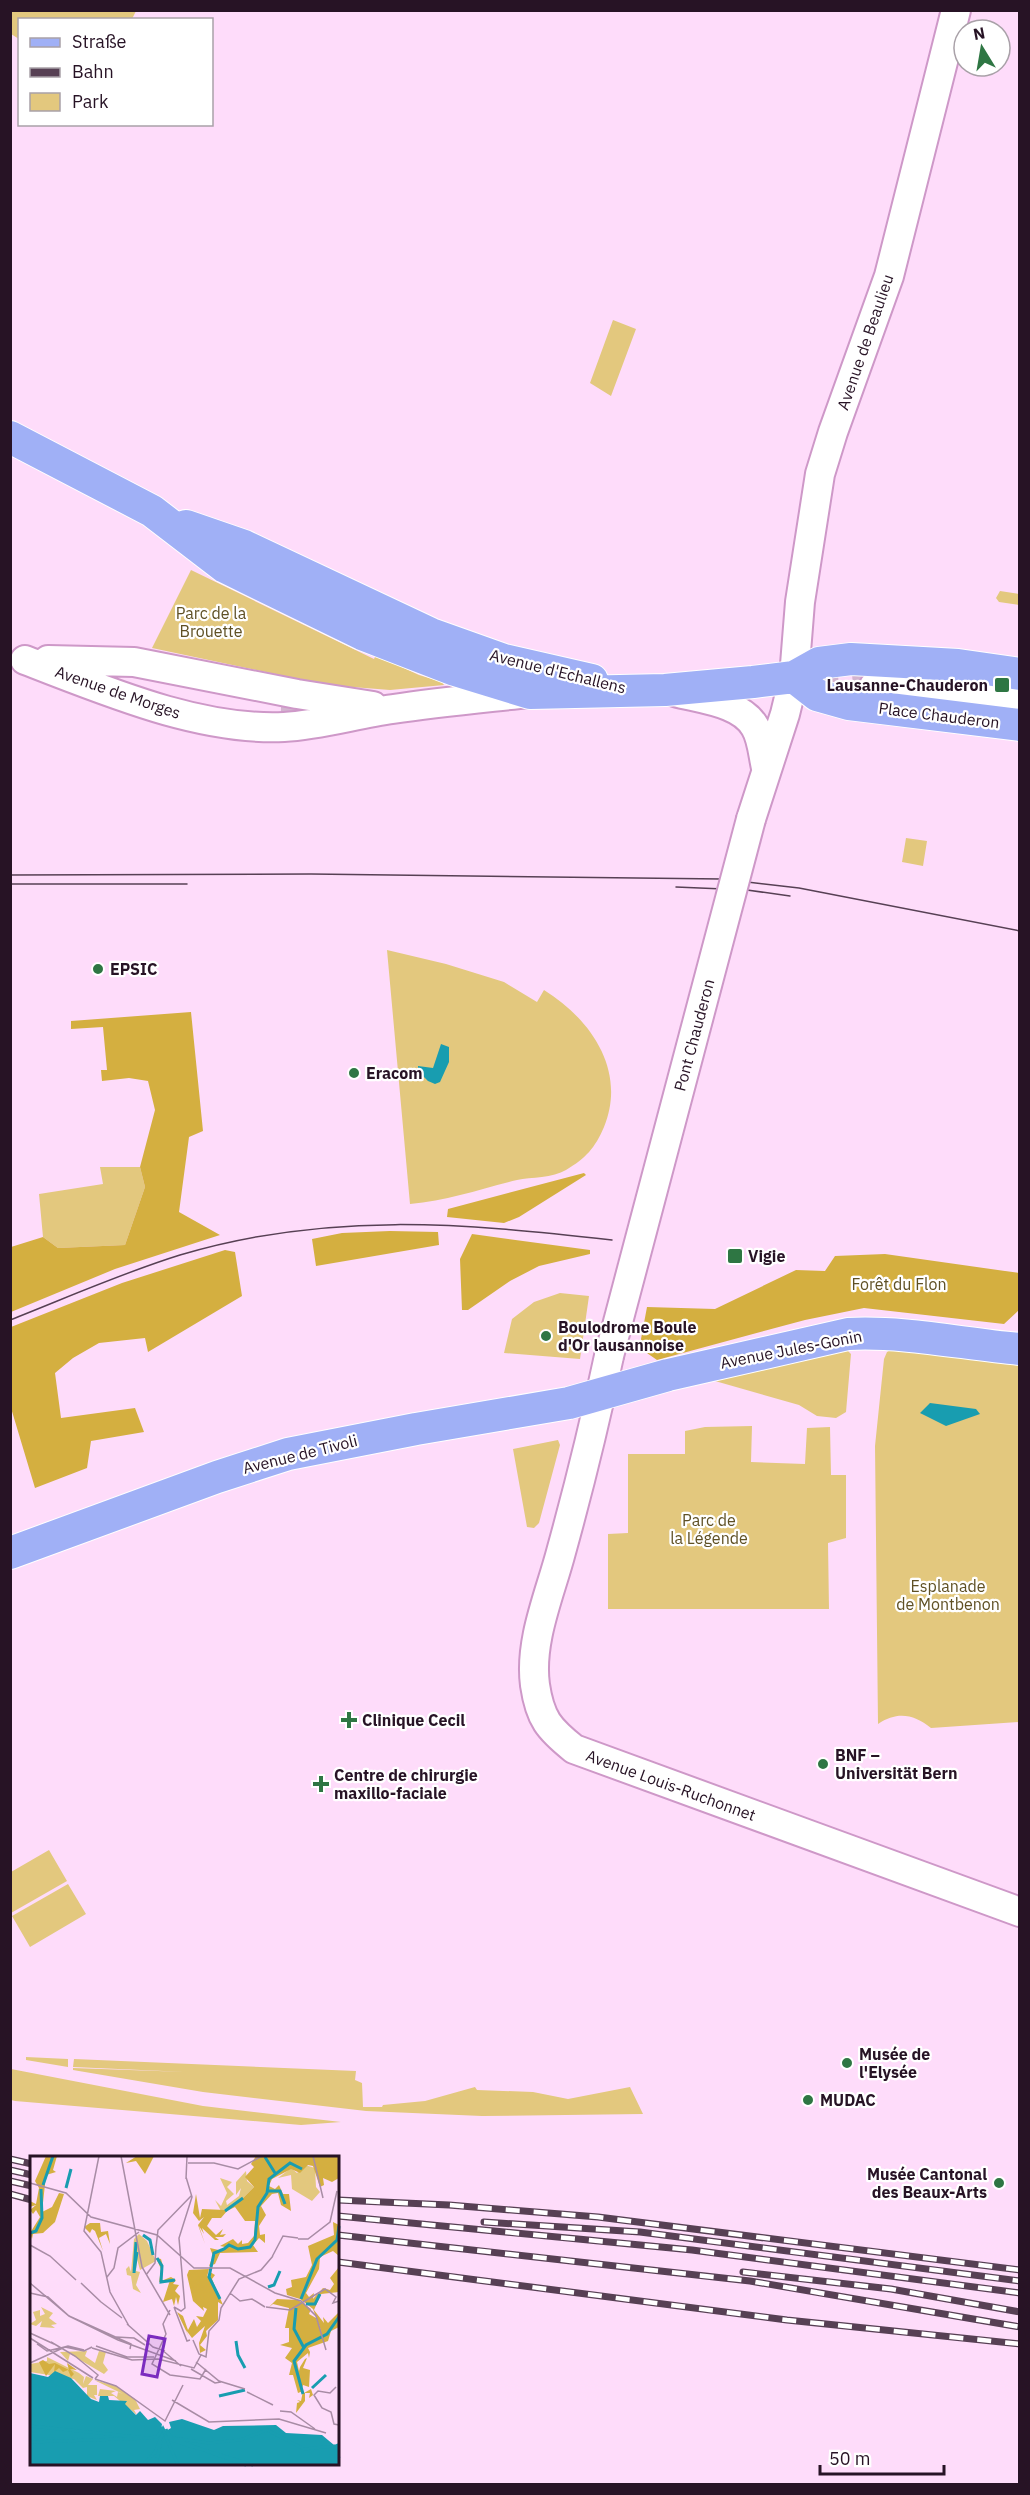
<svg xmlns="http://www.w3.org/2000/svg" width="1030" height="2495" font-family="'IBM Plex Sans',sans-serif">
	<rect width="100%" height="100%" fill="#fedcfa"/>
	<path fill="#e3c87e" d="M10,11L11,10L136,11L132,19L20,20L19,39L11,34Z
		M613,320L636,329L611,396L590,383Z
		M191,570L374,659L376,655L419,675L442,682L444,685L390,690L327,685L152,648Z
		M1000,591L1019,594V605L999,602L996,598Z
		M906,838L927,841L923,866L902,862Z
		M387,950L446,964L504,982L537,1002L544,990C591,1019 627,1071 604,1127C595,1148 586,1158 566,1170C553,1178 531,1177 517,1180C480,1189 447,1201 410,1204Z
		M100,1167H140L145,1187L125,1245L58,1248L43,1237L39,1194L103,1184Z
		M560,1293L589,1296L580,1359L504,1353L512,1319L534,1302Z
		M846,1349L851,1354L846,1412L836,1418L817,1416L799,1405L715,1381Z
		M892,1349L1019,1364V1722L931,1728C914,1714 897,1711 878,1724L875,1446L884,1359L887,1352Z
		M752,1426L751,1462L805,1464L807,1428L830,1427L831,1475H846V1538L828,1543L829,1609H608V1534L628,1533V1454H685V1431L705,1427Z
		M558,1440L560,1445L539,1523L534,1528L527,1527L513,1449Z
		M49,1850L67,1881L11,1913V1872Z
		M68,1884L86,1914L30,1947L12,1916Z
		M26,2057L68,2059V2067L26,2060Z
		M74,2059L356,2071L355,2080L362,2083L363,2107H382L383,2105L425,2101L475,2087L477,2090L533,2092L568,2099L630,2087L643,2114L482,2116L366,2111L203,2092L73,2070V2068L186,2072L73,2067Z
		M11,2069L203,2106L341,2122L301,2125L15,2101L11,2100Z"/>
	<path fill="#d4af40" d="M191,1012L203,1131L189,1137L179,1212L220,1235L115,1269L11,1312V1247L43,1237L58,1248L125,1245L145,1187L140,1167L155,1110L148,1081L129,1078L102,1081L101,1070H107L103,1027L71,1029V1021Z
		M584,1173L586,1175L519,1217L504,1223L447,1217L448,1209Z
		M390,1231L438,1232L439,1245L316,1266L312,1239L342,1233Z
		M472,1234L590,1250V1254L539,1266L510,1281L468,1310H462L460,1259Z
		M225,1250L235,1252L242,1296L148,1352L145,1338L99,1343L73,1358L55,1373L61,1418L135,1408L144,1432L91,1441L87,1468L35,1488L11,1408V1327L122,1283Z
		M885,1254L1019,1273V1310L1004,1324L864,1308L805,1320L657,1360L644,1351L641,1339L647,1307L715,1309L796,1270L825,1271L835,1256Z"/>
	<path fill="#189db0" d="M441,1044L449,1047V1062L440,1082L435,1084L428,1081L418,1071V1066L433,1068Z
		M930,1403L976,1409L980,1414L946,1426L920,1413Z"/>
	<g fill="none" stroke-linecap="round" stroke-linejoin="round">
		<path stroke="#d3b4cf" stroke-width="28" stroke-dasharray="28 14" stroke-linecap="butt" d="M811,690L874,686
			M281,708L336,710"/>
		<defs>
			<path id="secondary" d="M25,660C104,690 198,731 284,727C321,725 356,714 393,709C438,702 484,698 529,693
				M48,660L134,662L297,694L373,706
				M874,686L941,691L1020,703
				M675,692C700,699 741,702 755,727C762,738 763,755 766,768
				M751,819L785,714L794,677L800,602L820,474L833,432L889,276L956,10
				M609,1356C595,1422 579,1487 561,1552C550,1594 529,1641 535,1685C540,1719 549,1729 574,1749L1020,1912"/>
			<path id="primary" d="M10,437L152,511L225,567L362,634L455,670L530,693L665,690L753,682L794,677L819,663L851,659L958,665L1020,674
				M186,526L244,546L431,634L504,660L592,680
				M794,677L817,695L849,704L1020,725
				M10,1553L217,1477L288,1454L416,1429L569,1403L668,1375L848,1334C905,1331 963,1344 1020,1349"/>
		</defs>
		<use href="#secondary" stroke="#ce98c8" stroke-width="32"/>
		<use href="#primary" stroke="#fff" stroke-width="34"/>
		<use href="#secondary" stroke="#fff" stroke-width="28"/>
		<use href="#primary" stroke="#a0b0f6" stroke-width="32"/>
		<path stroke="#574054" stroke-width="1.5" d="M10,875L311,874L722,879L799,888L1020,931
			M10,884H187
			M676,887L747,890L790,896
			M10,1320C66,1298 122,1273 180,1255C328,1211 462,1223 612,1240"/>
		<defs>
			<path id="rail" d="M10,2159L32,2164
				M10,2170L32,2175
				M10,2181L32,2186
				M10,2194L32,2200
				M338,2200L449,2205L598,2217L1020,2270
				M338,2216L692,2250L1020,2293
				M484,2222L640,2232L1020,2281
				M338,2235L750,2281L1020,2327
				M338,2262L787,2320L1020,2344
				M743,2272L891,2289L1020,2312"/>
		</defs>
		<use href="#rail" stroke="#574054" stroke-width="7"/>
		<use href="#rail" stroke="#fff" stroke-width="4.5" stroke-dasharray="14" stroke-linecap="butt"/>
		<defs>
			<path id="secondary-bridge" d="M609,1356L751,819"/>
		</defs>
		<use href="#secondary-bridge" stroke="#ce98c8" stroke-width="32" stroke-linecap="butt"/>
		<use href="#secondary-bridge" stroke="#fff" stroke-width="28"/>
	</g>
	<g fill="#2e7643" stroke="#fff" stroke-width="2">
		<rect x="994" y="677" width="16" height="16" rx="3"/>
		<circle cx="98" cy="969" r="6"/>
		<circle cx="354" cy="1073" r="6"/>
		<rect x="727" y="1248" width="16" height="16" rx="3"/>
		<circle cx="546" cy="1336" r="6"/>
		<path d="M346 1711h6v6h6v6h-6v6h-6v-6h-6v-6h6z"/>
		<circle cx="823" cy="1764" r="6"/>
		<path d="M318 1775h6v6h6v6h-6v6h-6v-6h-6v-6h6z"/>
		<circle cx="847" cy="2063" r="6"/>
		<circle cx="808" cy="2100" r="6"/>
		<circle cx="999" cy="2183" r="6"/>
	</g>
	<g text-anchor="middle" stroke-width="4.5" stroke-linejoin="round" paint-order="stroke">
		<g font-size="16" fill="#271325" stroke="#fff">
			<text transform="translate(865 342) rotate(-71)" y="6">Avenue de Beaulieu</text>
			<text transform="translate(558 671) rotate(14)" y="6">Avenue d'Echallens</text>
			<text transform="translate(118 692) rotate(19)" y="6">Avenue de Morges</text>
			<text transform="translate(939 715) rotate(7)" y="6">Place Chauderon</text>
			<text transform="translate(694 1035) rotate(-75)" y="6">Pont Chauderon</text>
			<text transform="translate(791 1349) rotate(-11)" y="6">Avenue Jules-Gonin</text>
			<text transform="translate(300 1454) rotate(-14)" y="6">Avenue de Tivoli</text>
			<text transform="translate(671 1785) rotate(20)" y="6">Avenue Louis-Ruchonnet</text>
		</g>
		<g font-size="16" fill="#5f5024" stroke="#fff">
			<text x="211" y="619">Parc de la<tspan x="211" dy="18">Brouette</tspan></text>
			<text x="899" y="1290">Forêt du Flon</text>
			<text x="709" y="1526">Parc de<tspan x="709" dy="18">la Légende</tspan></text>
			<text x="948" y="1592">Esplanade<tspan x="948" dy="18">de Montbenon</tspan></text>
		</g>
		<g font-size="16" font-weight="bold" fill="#271325" stroke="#fff" text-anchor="start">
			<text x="988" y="691" text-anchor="end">Lausanne-Chauderon</text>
			<text x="110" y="975">EPSIC</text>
			<text x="366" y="1079">Eracom</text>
			<text x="748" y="1262">Vigie</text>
			<text x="558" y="1333">Boulodrome Boule<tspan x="558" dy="18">d'Or lausannoise</tspan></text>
			<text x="362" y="1726">Clinique Cecil</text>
			<text x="835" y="1761">BNF –<tspan x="835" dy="18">Universität Bern</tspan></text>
			<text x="334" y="1781">Centre de chirurgie<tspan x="334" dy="18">maxillo-faciale</tspan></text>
			<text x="859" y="2060">Musée de<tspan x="859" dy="18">l'Elysée</tspan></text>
			<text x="820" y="2106">MUDAC</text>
			<text x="987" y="2180" text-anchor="end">Musée Cantonal<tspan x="987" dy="18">des Beaux-Arts</tspan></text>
		</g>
	</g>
	<g transform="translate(30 2156)">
		<rect width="309" height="309" fill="#fedcfa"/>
		<path d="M275,9L285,12L286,31L290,36L282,45L262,33L261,19L248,22L261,12L267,17ZM216,15L217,25L224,31L207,48L191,55L185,44L191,50L197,37L190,22L202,26L197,31L204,38L196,45L197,49L209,40L211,32L206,39V26ZM109,78L117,85L126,105L110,114L107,103L106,115L110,116L106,129L111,137L103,133L101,120L97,119L96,113L99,110L101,116L104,83ZM11,151L23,157L19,162L27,168L21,169L25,172L10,171L12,165L6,170L0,168L6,164L3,156L10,154V160L15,158ZM57,195L55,200L65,207L69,195L76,196L73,207L78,214L74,218L40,198L38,205L30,196ZM17,201L49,217L54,221L53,228L56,220L63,223L58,229H67V239H64L67,244L57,240V231L53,232L44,223L0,216V208L17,205ZM64,224L86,230L105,243L110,253L104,254L107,259L84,240H68L70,233L86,235L81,237L87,241L88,236L93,238Z" fill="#e3c87e"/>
		<path d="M16,0H27L23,14L26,16L16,19L12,56L22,51L29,37L34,38L25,66L13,77L3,78L2,83L0,77L10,61L6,54L3,58L0,54L6,49L0,51V45L6,48L9,32L5,25ZM107,0H124L115,18L106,5L96,7ZM226,0H309V22L302,26L293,22L294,29L290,31L283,10L278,9L270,17L261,13L242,23L239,30L245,33L249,29L253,38H259L261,55L251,49L248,37L242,38L231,50L236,59L229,70L230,79L235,78V87L229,82L223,89L228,96L190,97L185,108L179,110L183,100L180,92L193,95L195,91L190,90L203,83L208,88L212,84V88L218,87L224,80L225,65H215L205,51L197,55L191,62H182L177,70L186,79L193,73L190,79L196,78L193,81H185L189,84H185L172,72L174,78L169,70L175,88L168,69L174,61L169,65L163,57L166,38L170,62L172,53L195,54L207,48L224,31L215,21L224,11L221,8ZM303,66L309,69V100L303,95L290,101L289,113L276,137L279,141L284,137L283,143L293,132L300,134L304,128L300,122L309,111V136L291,138L284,154L294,167L293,161L298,167L309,156V171L301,175L298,185L278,192L280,196L279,202L278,197L267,206L269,215L270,211L275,203L277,202L273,212L280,214L279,231L273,229L272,232L274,237L281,233L283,239L279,242L280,237H275V245L266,257L267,247L270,246L267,244L271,245L273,235L268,237L263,219H259L262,207L255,202L262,192L250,189L259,186V172H255L259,152L243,148L239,151L247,143L268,144L281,153L279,158L286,162L292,177L283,153L270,143L257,139L256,133L262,131L261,124L276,121L282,109L278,90L304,79ZM60,67H70L71,76L78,75L80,88L76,78L69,82L73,95L65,75L62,73L60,77L54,71ZM126,102L131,103L133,110L131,125L141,121L146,124L143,128L149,129L145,135L150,140L148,149L146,141L144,150L142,143L133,146L140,124L129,126L131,113ZM179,113L177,121L180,116L185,119L182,123L193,149L188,146V164L176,175L177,180L170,189L176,194L170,197L169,187L175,170L162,182L156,174L159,181L147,156L153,160L158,174L164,163L167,171L171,165L166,160L173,161L177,153L173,151L174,155L163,145L157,119L159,114ZM13,204L19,208L25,207L39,214L37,207L47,214L40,213L44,218L41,221L38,214L33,216L29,212L24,216L25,208L16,220L9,206Z" fill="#d4af40"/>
		<path d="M25,215L41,222L61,243L69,246L70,240H78L79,244L97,245L95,248L106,259L110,255L118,264L125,261L132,268L131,274L133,269L136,275L141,272L139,266L152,263L184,274L193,270L246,269L256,277L292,279L304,289L309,287V309H0V217L18,221Z" fill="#189db0"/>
		<path fill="none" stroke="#189db0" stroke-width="3" d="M235,1L245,17M13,29L23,0M36,32L41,13M238,35H250L255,48M195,55L213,42M0,77L6,75L12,62L11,33M113,79L120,84L123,99M194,93L199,89L208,93L220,91L225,84L228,51L237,37L239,23L260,7L272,13M127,102L132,110L131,126L145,124M104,116L107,96M104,117L106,86M238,131L244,129L250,115M190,143L179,121L184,97L194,93M271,143L287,103L307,84L309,70M276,148H285L290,138M266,152L264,173L274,192M206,185L208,199L215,212M282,232L296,219M273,238L264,205L276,189L297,178L309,161M189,240L215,234M0,270L117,282L127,281L133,271M136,273L141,284L223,309M137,275L142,282L179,287L210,284L237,274L274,293L304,290L309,302M135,279L148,309M137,281L216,309M0,286L123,282M113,309L125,296L133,277M126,309L131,285"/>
		<path fill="none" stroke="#a88ca5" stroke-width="1.5" d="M69,0L54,75L71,96L80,136L99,170M91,0L112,111L140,159M283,0L293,42M158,7H184L208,13L232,0M156,23L157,0M0,27L36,37L61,61L127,79L164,112H200L245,137L271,145L286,160L296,194M268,83H278L300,66L307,35M0,89L20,100L46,124M126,91L128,74L162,39M242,101L253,80L268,82M116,119L125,107L126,90M77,121L84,112L88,92L109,76M0,127L39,160L101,188L100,193M51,127L71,146M0,137L18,141L39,160L88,184L146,205M200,137L210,145L222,143L235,151M71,146L92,162M144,151L151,155L155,152L149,82L162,41L156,21M144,151L157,185L160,184M236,151L260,154L295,133L306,141L303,147L309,145M140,154L133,168L136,178L122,208L140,219L170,223L176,213M97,168L123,191L135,195M0,177L24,188M86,181L104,182L115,189M0,182L63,222M163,184L169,198L176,201L179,175L189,164L191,152L209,123L231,114L243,100M21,186L45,200L68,219L65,223M7,188L17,195L30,192M66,190L97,201H124M62,192L102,204L128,203L164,212L171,199M131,193L151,210M23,194L38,190L54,194M166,206L189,225L215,233M0,207L35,191L54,195L62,191M161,213L185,227L191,226M65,223L86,230L135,265L153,229M306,231L300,237L288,235L284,239L292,252L301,256L304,268L309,269M217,236L243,249M142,244L179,266L249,263L296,277M250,255L261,256L285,273"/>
		<path fill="#7b2cbf" fill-opacity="0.15" stroke="#7b2cbf" stroke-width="3" d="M119,180L135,183L127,221L112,218Z"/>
		<rect width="309" height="309" fill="none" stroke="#271325" stroke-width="3"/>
	</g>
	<rect width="1030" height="2495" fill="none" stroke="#271325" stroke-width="24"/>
	<rect x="18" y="18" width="195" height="108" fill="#ffffff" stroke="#a9a1a8" stroke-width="1.5"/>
	<rect x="30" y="38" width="30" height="9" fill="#a0b0f6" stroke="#a9a1a8" stroke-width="1.5"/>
	<text x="72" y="48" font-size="18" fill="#271325">Straße</text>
	<rect x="30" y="68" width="30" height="9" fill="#574054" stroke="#a9a1a8" stroke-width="1.5"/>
	<text x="72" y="78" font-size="18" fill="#271325">Bahn</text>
	<rect x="30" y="93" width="30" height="18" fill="#e3c87e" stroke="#a9a1a8" stroke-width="1.5"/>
	<text x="72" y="108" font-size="18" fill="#271325">Park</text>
	<g transform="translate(982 48) rotate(349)"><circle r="28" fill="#ffffff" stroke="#a9a1a8" stroke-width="1.5"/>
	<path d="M0-4.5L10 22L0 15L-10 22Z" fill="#2e7643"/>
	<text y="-9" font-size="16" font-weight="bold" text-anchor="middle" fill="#271325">N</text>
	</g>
	<path d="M820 2465v9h124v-9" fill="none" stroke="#271325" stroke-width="3"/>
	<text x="829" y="2465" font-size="18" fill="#271325" stroke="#ffffff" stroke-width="4.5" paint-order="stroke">50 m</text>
</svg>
